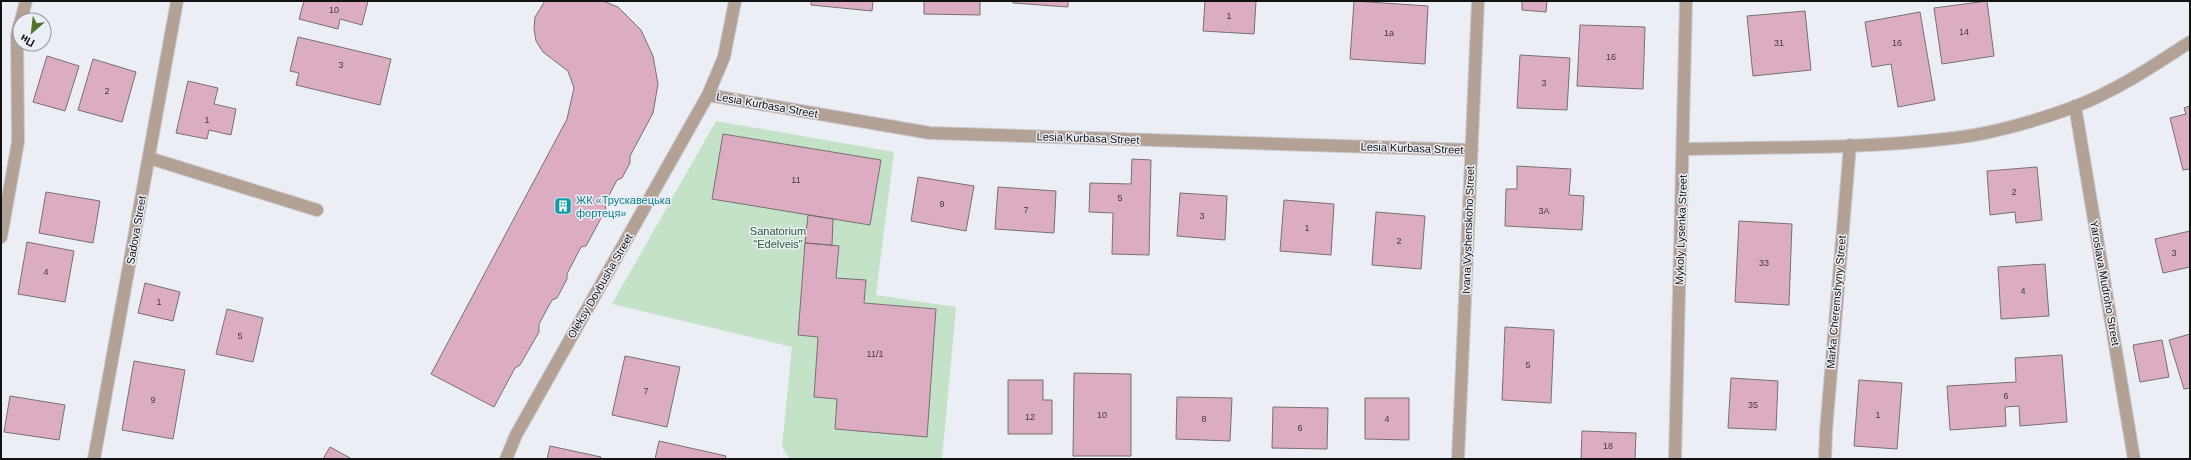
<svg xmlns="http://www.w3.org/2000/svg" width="2191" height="460" font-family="Helvetica,sans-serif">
	<rect width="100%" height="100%" fill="#eceef5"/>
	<path fill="#c3e2c7" d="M716,121L894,152L876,295L956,307L942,459H790L782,447L792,347L612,304Z"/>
	<path fill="#dcadc2" stroke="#777073" d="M304,1H368L362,25L340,19L338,29L299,19Z
		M545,1H603L618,7L641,30L653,56L658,84L653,113L630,156V163L622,178L617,180L605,203L606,209L586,246L581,247L567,274V279L557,298L552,300L539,324V332L520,365L515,368L494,407L431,374L567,119L574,88L568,71L543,52L536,41L534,29L535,17Z
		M811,1H873L872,11L811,5Z
		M924,1H980V15L924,14Z
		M1013,1H1068V7L1013,3Z
		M1205,1H1256L1254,34L1203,31Z
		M1354,1L1428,6L1425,64L1350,59Z
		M1522,1H1547L1546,12L1522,10Z
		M1987,1L1994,56L1942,64L1934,8Z
		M1805,11L1811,70L1753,76L1747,16Z
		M1920,12L1935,100L1898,107L1891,64L1872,67L1865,22Z
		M1580,25L1645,27L1643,89L1577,86Z
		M298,37L391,59L380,105L296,85L299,73L290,71Z
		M1520,55L1570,58L1567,110L1517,108Z
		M47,56L79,66L65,111L33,102Z
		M93,59L136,72L122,122L78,110Z
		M188,81L218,88L214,104L236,109L231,135L209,130L207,139L176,133Z
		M2190,106V169L2183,170L2170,118L2186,114L2184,108Z
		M723,134L881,160L870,225L712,199Z
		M1132,159L1151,160L1149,255L1112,254L1113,213L1089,212L1090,183L1131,184Z
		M1517,166L1571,169L1569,195L1584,196L1582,230L1505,226L1506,189H1517Z
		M2037,167L2042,220L2016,223L2015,212L1990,215L1987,171Z
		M918,177L974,186L966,231L911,221Z
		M998,187L1056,191L1054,233L995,229Z
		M46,192L100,201L93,243L39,233Z
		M1180,193L1227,196L1225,240L1177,236Z
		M1284,200L1334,204L1331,255L1280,251Z
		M1376,212L1425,216L1421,269L1372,265Z
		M808,215L833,219L832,245L805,243Z
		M1739,221L1792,224L1789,305L1735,302Z
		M2190,231V267L2163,273L2155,239Z
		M27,242L74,251L65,302L18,294Z
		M805,243L839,246L836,278L866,280L864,303L936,309L927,437L835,429L837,399L814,397L818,337L798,335Z
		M2045,264L2049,316L2001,319L1998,267Z
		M145,283L180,292L173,321L138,313Z
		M227,309L263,318L253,362L216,354Z
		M1505,327L1554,330L1551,403L1502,400Z
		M2190,334V388L2184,389L2169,340Z
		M2162,340L2169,377L2140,382L2133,345Z
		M2062,355L2067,422L2020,426L2019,406L2005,407L2006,426L1950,430L1947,386L2016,382L2015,358Z
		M625,356L680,367L667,427L612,415Z
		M134,361L185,370L173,439L122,430Z
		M1074,373L1131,374V456H1073Z
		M1731,378L1778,381L1776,430L1728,428Z
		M1008,380H1043V400H1052V434H1008Z
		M1859,380L1902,383L1897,449L1854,446Z
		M10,396L65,405L59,440L4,432Z
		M1177,397L1232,398L1230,441L1176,439Z
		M1365,398H1409V440L1365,439Z
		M1273,407L1328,408L1327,449L1272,448Z
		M1582,431L1636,433L1635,459H1581Z
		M659,441L726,456L725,459H655Z
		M550,446L601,457V459H547Z
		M330,447L352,459H323Z"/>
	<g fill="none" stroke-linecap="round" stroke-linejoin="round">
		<defs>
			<path id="minor" d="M21,20L26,1
				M708,95L930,133L1472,150
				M2075,106L2134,459
				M1683,149C1769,147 1859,149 1945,139C1989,135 2033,122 2074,107C2116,91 2153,66 2190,42
				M149,158L317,210
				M1,237L18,142L17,35L20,23
				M94,459L177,1
				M506,459L516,435L708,95L724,57L735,1
				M1458,459L1478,1
				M1675,459L1686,1
				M1825,459L1826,431L1850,145"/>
		</defs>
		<use href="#minor" stroke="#c9cbd1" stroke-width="14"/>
		<use href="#minor" stroke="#b4a196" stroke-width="12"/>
	</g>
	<defs>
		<symbol id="building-square" viewBox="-11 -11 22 22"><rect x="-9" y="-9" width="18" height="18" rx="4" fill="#0f9aa8" stroke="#eceef5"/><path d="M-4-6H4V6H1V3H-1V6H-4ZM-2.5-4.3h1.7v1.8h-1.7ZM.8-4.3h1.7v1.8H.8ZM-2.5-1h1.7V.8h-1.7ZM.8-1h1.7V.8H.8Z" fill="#fff"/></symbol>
	</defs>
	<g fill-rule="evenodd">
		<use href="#building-square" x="553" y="196" width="20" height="20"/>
	</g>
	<g text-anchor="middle" stroke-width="3" stroke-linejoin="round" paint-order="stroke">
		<g font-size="9" fill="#443940">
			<text x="334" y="13">10</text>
			<text x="1229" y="19">1</text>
			<text x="1964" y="35">14</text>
			<text x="1389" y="36">1а</text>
			<text x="1779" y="46">31</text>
			<text x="1897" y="46">16</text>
			<text x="1611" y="60">16</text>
			<text x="341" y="68">3</text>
			<text x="1544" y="86">3</text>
			<text x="107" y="94">2</text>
			<text x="207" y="123">1</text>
			<text x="796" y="183">11</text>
			<text x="2014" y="195">2</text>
			<text x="1120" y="201">5</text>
			<text x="942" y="207">9</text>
			<text x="1026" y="213">7</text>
			<text x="1544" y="214">3А</text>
			<text x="1202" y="219">3</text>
			<text x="1307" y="231">1</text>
			<text x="1399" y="244">2</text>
			<text x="2174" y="256">3</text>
			<text x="1764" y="266">33</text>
			<text x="46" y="275">4</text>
			<text x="2023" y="294">4</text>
			<text x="159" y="305">1</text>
			<text x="240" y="339">5</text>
			<text x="875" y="357">11/1</text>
			<text x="1528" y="368">5</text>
			<text x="646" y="394">7</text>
			<text x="2006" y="399">6</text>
			<text x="153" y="403">9</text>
			<text x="1753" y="408">35</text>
			<text x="1102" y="418">10</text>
			<text x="1878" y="418">1</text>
			<text x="1030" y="420">12</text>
			<text x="1204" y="422">8</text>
			<text x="1387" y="422">4</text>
			<text x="1300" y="431">6</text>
			<text x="1608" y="449">18</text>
		</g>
		<g font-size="11" fill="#111214" stroke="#eceef5">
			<text transform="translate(767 105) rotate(10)" y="4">Lesia Kurbasa Street</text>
			<text transform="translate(1088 138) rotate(2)" y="4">Lesia Kurbasa Street</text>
			<text transform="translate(1412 148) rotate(2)" y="4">Lesia Kurbasa Street</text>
			<text transform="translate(136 230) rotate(-80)" y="4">Sadova Street</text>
			<text transform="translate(1468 230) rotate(-88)" y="4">Ivana Vyshenskoho Street</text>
			<text transform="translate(1681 230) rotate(-88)" y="4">Mykoly Lysenka Street</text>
			<text transform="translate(2105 283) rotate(80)" y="4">Yaroslava Mudroho Street</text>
			<text transform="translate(600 286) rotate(-60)" y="4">Oleksy Dovbusha Street</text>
			<text transform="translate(1836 302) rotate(-85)" y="4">Marka Cheremshyny Street</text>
		</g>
		<g font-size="11" fill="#0d838f" stroke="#eceef5" text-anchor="start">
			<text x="576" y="204">ЖК «Трускавецька<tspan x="576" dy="13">фортеця»</tspan></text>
		</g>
		<g font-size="11" fill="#286035" stroke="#eceef5">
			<text x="778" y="235">Sanatorium<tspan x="778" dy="13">"Edelveis"</tspan></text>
		</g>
	</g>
	<rect width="2191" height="460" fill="none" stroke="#111214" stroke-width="4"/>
	<g transform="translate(32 32) rotate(208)"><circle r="19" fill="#eceef5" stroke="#94969b"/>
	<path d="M0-3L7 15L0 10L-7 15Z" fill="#53742c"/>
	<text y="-6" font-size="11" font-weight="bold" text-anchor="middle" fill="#111214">Пн</text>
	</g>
</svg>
